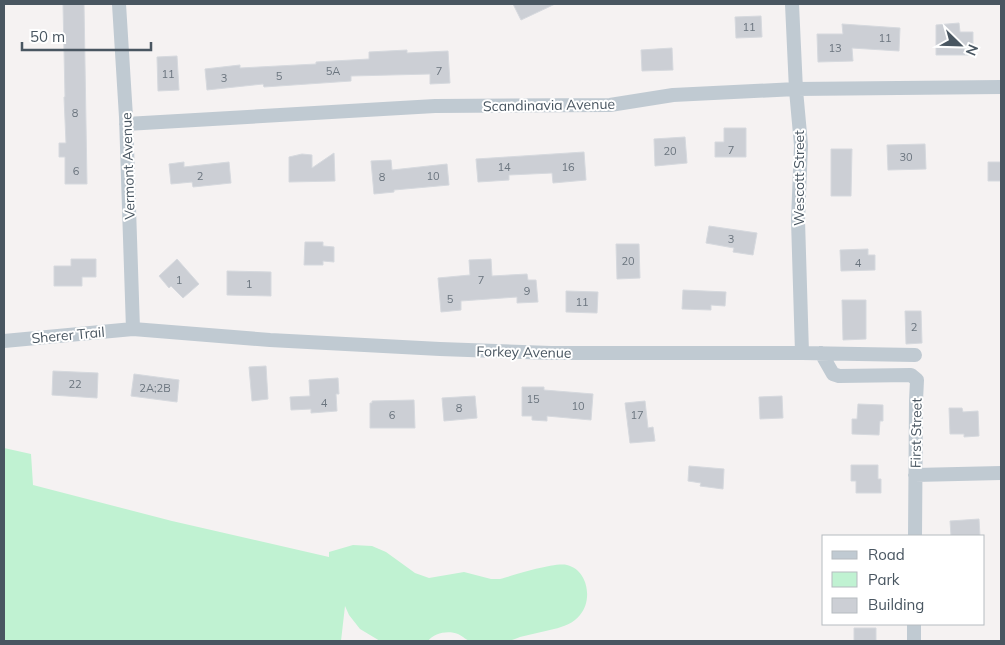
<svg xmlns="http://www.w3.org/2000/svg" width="1005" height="645" font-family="Mulish,sans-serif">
	<rect width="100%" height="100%" fill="#f5f2f2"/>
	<path fill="#c0f2d2" d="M4,448L31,454L33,485L172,521L329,557V552L353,545L372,546L386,552L415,573L429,578L464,572L491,579H500C515,575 554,562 567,565C588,570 593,600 580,615C574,623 563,627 554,629C543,632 531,634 520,637C517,638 513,640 509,641C502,643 480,642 472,641C466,641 463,636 458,634C448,630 434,633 428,641H380L360,629L349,615L345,606L341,641H4Z"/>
	<path fill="#cccfd5" stroke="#d6d9de" d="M63,4H84L87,184H65V157H59V143H66L64,97H65Z
		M513,4H555L521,20Z
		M761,16L762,37L736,38L735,17Z
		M959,23L960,32H973V55H936V25Z
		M842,24L900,28L899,51L852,48L853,61L818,62L817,34H843Z
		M672,48L673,70L642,71L641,50Z
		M407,50V53L448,51L450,83L430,84V74L351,76V81L264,87L263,84L207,90L205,69L240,65V68L316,64V62L369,59V52Z
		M177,56L179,90L158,91L157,57Z
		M724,128H746V157H715V142H724Z
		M685,137L687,163L655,166L654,139Z
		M925,144L926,169L888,170L887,145Z
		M831,149H852L851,196H831Z
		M584,152L586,180L553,183L552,173L509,175V180L478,182L476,159Z
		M334,153L335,181L289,182V157L302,154L312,155V168Z
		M391,160L392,170L447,164L449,185L394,190V192L374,194L371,161Z
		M184,162V167L229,162L231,183L193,187L192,182L171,184L169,164Z
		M988,162H1001V181H988Z
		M709,226L757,233L753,255L733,252L734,248L706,243Z
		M305,242H323V246L334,247V262L323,261V265H304Z
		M616,244H639L640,278L617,279Z
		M868,249V255H875V270L841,271L840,250Z
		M71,259H96V277H82V286H54V266H71Z
		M177,259L199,284L183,298L171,286L169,288L159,276Z
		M491,259L492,276L527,274L528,280H536L538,302L517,303V297L461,301V310L441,312L438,278L470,275L469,260Z
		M227,271L271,272V296L227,295Z
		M683,290L726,292L725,306L711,305V310L682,309Z
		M566,291L598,292L597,313L566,312Z
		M842,300H866V339L843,340Z
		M905,311H921L922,343L906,344Z
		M266,366L268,399L252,401L249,367Z
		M53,371L98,373L97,398L52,395Z
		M134,374L179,380L177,402L131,396Z
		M338,378L339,394H336L337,411L311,413V409L291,410L290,397L310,396L309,380Z
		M522,387H544V390L593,394L591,420L547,416V421L532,420V416H522Z
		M475,396L477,418L444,421L442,398Z
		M782,396L783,418L760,419L759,397Z
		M414,400L415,428H370V403H372V401Z
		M645,401L648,428L653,427L655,441L630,443L625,403Z
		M858,404L883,405V421H880L879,435L852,434V419H857Z
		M949,408H962L963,412L978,411L979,436L964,437V434H950Z
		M851,465H878V479H881V493H856V481H851Z
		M689,466L724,469L723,489L700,486L701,483L688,481Z
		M979,519L980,536H951L950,521Z
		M854,628H876V641H854Z"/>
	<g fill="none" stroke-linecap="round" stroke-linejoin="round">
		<path stroke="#c0cad2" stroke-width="14" d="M119,4L126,117L133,329
			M792,4L796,90L801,145L798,220L802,353
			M126,124L435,106L610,105L673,95L796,89L1001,87
			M4,341L133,329L270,340L440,349L551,353H802L915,355
			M821,353L833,374L839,376L911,375L917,380L916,401L915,536
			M915,475L1001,473
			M914,641V624"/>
	</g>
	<g text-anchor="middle" stroke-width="4" stroke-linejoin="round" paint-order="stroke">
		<g font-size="11" fill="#6a747e">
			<text x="749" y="31">11</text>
			<text x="885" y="42">11</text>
			<text x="835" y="52">13</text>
			<text x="333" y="75">5A</text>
			<text x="439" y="75">7</text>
			<text x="168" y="78">11</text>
			<text x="279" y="80">5</text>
			<text x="224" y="82">3</text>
			<text x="75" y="117">8</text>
			<text x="731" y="154">7</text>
			<text x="670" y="155">20</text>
			<text x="906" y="161">30</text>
			<text x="504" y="171">14</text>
			<text x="568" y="171">16</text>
			<text x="76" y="175">6</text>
			<text x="200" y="180">2</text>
			<text x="433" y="180">10</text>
			<text x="382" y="181">8</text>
			<text x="731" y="243">3</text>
			<text x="628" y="265">20</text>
			<text x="858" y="267">4</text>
			<text x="179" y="284">1</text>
			<text x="481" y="284">7</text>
			<text x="249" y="288">1</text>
			<text x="527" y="295">9</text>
			<text x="450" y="303">5</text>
			<text x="582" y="306">11</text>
			<text x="914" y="331">2</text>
			<text x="75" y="388">22</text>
			<text x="155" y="392">2A;2B</text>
			<text x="533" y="403">15</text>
			<text x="324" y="407">4</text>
			<text x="578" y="410">10</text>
			<text x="459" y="412">8</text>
			<text x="392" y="419">6</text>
			<text x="637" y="419">17</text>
		</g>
		<g font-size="14" fill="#495661" stroke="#fff">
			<text transform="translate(549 105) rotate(-1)" y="5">Scandinavia Avenue</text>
			<text transform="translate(128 166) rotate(-92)" y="5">Vermont Avenue</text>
			<text transform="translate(799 178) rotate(-90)" y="5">Wescott Street</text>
			<text transform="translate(68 335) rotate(-5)" y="5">Sherer Trail</text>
			<text transform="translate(524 352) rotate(1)" y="5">Forkey Avenue</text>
			<text transform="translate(916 433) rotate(-89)" y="5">First Street</text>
		</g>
	</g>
	<rect width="1005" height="645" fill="none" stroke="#495661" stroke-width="10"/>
	<rect x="822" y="535" width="162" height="90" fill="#ffffff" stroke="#b6bbc0"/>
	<rect x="832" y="551" width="25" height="8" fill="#c0cad2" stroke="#b6bbc0"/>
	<text x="868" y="560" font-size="15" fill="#495661">Road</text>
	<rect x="832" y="572" width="25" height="15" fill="#c0f2d2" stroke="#b6bbc0"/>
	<text x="868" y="585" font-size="15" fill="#495661">Park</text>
	<rect x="832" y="598" width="25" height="15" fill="#cccfd5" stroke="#b6bbc0"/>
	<text x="868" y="610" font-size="15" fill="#495661">Building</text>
	<g transform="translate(960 45) rotate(113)" stroke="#ffffff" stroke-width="4" paint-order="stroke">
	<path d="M0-4L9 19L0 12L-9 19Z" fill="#495661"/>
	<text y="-8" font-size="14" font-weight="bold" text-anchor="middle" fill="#495661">N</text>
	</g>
	<path d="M22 42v8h129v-8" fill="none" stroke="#495661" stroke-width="2.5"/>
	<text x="30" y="42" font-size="15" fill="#495661" stroke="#ffffff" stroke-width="4" paint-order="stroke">50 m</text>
</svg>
